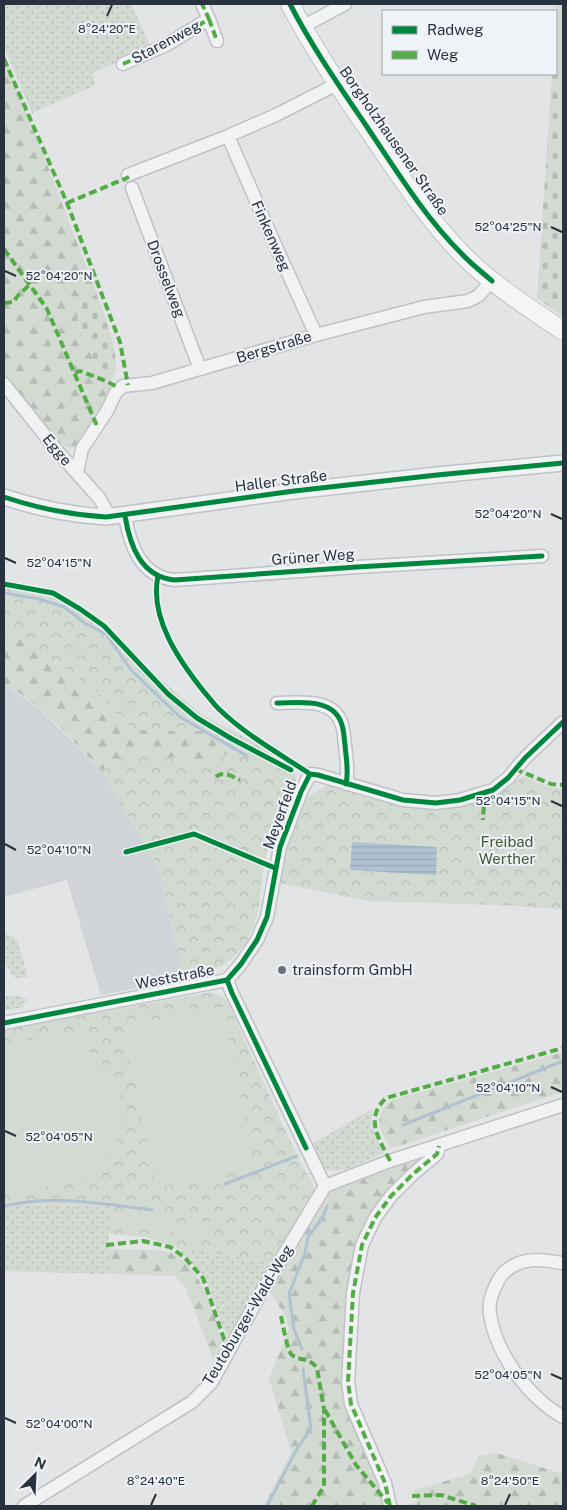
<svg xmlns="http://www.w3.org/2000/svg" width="567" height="1510" font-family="'Public Sans',sans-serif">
	<defs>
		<pattern id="grass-dots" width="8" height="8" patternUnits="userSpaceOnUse" patternTransform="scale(1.25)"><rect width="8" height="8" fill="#d3dad2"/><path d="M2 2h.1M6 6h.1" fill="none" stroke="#b5bcb5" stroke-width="1.8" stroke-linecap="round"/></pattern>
		<pattern id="forest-firs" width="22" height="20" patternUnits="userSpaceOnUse" patternTransform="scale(1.25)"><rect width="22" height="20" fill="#d3dad2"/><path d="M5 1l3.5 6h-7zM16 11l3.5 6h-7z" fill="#b5bcb5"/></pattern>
		<pattern id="cemetery-stones" width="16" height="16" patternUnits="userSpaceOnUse" patternTransform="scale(1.25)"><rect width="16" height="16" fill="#d3dad2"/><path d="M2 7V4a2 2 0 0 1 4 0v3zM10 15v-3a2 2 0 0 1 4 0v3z" fill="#b5bcb5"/></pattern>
		<pattern id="park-crowns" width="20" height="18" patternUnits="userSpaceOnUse" patternTransform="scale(1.25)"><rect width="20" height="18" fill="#d3dad2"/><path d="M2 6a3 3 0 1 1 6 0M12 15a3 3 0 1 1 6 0" fill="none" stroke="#b5bcb5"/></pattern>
		<pattern id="water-rules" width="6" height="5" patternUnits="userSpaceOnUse" patternTransform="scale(1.25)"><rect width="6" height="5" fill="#b0c2d1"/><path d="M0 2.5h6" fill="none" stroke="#97a7b4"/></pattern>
	</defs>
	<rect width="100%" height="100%" fill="#e2e4e6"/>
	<path fill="#d0d4d9" d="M4,684L12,689L39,709L101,770L159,869L183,979L101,995L67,880L4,897Z"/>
	<path fill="url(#grass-dots)" d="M4,4H131L151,48L92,73L96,85L32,113L4,47Z
		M4,933L17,939L28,977L15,978L4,962Z
		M14,995L27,999L28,1001L22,1003L23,1007L4,1011V997Z
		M372,1109L371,1123L383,1153C368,1159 335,1181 321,1166C317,1160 314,1152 310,1145Z
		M26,1204L112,1207L109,1234L108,1274L4,1271V1208Z
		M177,1247L272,1263L231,1338L226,1335L205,1277Z"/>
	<path fill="url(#forest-firs)" d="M4,53L97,294L72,306L99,375L116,369C105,397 97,433 71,449L56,441L4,376Z
		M4,632L29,644L96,691L134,730L202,731L233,749L213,766L127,749L118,763L101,770C72,740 42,704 4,684Z
		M563,1052V1092L389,1149C381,1128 371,1117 392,1100Z
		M430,1154L371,1217L343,1382L382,1484L385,1506H264L291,1452L269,1379L289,1329L285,1315L269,1291L327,1192Z
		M108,1249C126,1250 145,1249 163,1251C201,1256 214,1318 225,1348L215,1364L186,1288L175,1276L108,1274Z
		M497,1453L563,1474V1506H403L417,1502L414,1490L470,1474L479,1456Z"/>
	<path fill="url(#cemetery-stones)" d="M556,4H563V317L537,298L552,74H556Z
		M97,294C106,319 116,342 116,369L99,375L72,306Z"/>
	<path fill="url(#park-crowns)" d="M4,580L54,591L81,606L113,631L150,670L201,714L248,739L293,766C294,771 296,777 296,781C295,787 291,794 289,799C281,818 271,837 266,856C262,872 262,889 259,906C251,949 227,972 183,979L159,869L101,770L118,763L127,749L213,765L233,749L202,731L134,730L96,691L29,644L4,632Z
		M523,776C537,783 548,788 563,789V909L497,905L368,901L279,883L286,846L306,799L309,796L327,786C343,787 357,795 372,799C428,813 477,815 523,776Z
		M211,992L223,997L227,1001L296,1154L313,1184L314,1192L272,1263L177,1247L145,1237L109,1234L112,1207L26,1204L4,1208V1030Z"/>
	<path fill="#d3dad2" d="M223,1007L255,1168L156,1188L124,1027Z
		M86,1029C87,1037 88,1049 92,1055C100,1066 110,1070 116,1084C131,1125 116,1165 75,1181C68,1184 60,1184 52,1186C36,1189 20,1192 4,1195V1045Z
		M124,1211L158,1217L161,1211L176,1214L175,1223L203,1228L201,1237L172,1231L170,1240L156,1232L121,1225Z"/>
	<path fill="url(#water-rules)" d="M352,842L437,847L436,875L350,870Z"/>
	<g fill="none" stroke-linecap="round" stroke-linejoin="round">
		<path stroke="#b0c2d1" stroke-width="3" d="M4,593L39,599L64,607L86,624L106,634L131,670L180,717L247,756
			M403,1125L563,1061
			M225,1184L297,1156
			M4,1206C52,1194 104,1204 152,1210
			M302,1349L294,1329L289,1294L305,1253L308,1237L323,1217L327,1206
			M267,1506L298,1447L311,1429L303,1369"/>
		<defs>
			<path id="minor" d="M209,19L217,41
				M302,27L345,4
				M123,64L166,45L209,19L202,4
				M228,136L273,240L316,335
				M128,175L228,136L276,115L337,84
				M132,188L200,369
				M4,384L59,453L100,499L106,510V517
				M77,472L82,449L107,411L116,392L123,386L152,383L316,335L424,307L468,301L478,296L492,281
				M125,516C130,546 141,577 175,580L357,567L542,556
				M277,703C299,703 334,697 342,725C344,731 344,738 345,745C346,758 349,771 346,784
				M227,980L241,964L257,940L267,917L280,847L301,792L310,774L318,775L403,800L436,803L460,800L493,790L508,778L525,758L563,722
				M227,980L232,993L325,1186
				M4,1023L227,980
				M563,1263C555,1262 545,1260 537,1260C521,1260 505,1267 498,1281C493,1290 488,1303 490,1314C496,1354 528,1397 563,1417
				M24,1506L192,1402L211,1383L262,1291L325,1186L390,1161L563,1105
				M390,1506L385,1483L351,1404L348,1382L353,1293L362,1245L375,1218L391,1196L413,1174L437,1154L439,1146"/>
			<path id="tertiary" d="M4,497C37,508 72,515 106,517L294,491L437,475L563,463"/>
			<path id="secondary" d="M290,4C314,50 343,93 372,135C400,176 427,218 461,253C491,284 528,307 563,331"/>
		</defs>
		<use href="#minor" stroke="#c0c2c4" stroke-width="15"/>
		<use href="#tertiary" stroke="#c0c2c4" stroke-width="18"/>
		<use href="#secondary" stroke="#c0c2c4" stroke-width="20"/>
		<use href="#minor" stroke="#f1f2f3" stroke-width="12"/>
		<use href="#tertiary" stroke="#f1f2f3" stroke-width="15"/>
		<use href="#secondary" stroke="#f5f5f6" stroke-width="18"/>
		<path stroke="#53ac46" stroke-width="4" stroke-dasharray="8 4" stroke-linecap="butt" d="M209,19L217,41
			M4,59L67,203L120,342L128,385
			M123,64L166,45L209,19L202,4
			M67,203L129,177
			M4,249L47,309L97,426
			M4,303L14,302C17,294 23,292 29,285
			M75,373L80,371L106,381L119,388
			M515,769L551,784L563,785
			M216,777C223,770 233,777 240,780
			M480,795L484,804L483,820
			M390,1161C379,1138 364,1119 386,1098L563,1048
			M106,1245L143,1241L170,1247L184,1257L203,1278L224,1339L233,1344
			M281,1316C283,1324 287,1351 292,1355C301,1362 308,1356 317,1368L324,1409V1486L312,1506
			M325,1410L356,1465L388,1503
			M412,1496L441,1495L476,1506
			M390,1506L385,1483L351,1404L348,1382L353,1293L362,1245L375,1218L391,1196L413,1174L437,1154L439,1146"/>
		<defs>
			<path id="cycleway" d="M290,4C312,47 340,87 367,127C396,170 424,216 461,253C470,263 482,272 492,281
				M4,497C37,508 72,515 106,517L294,491L437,475L563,463
				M125,516C130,546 141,577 175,580L357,567L542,556
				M158,576C149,618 180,662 205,693C210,698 214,705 220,710C246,735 280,754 310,774L318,775L403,800L436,803L460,800L493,790L508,778L525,758L563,722
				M4,584L53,593L80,609L104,626L168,694L197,718L232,739L291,770
				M277,703C299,703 334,697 342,725C344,731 344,738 345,745C346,758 349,771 346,784
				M126,852L194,834L275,868
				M227,980L241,964L257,940L267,917L280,847L301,792L310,774
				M227,980L232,993L306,1148
				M4,1023L227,980"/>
		</defs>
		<use href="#cycleway" stroke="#eff2f6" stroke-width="8"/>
		<use href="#cycleway" stroke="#00873e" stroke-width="5"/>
	</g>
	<path fill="none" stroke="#29323f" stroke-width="2" d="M107,16L112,5M551,227L562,232M5,271L16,276M551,514L562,519M5,558L16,563M551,801L562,806M5,844L16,850M551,1087L562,1092M5,1131L16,1136M551,1374L562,1379M5,1418L16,1423M151,1505L156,1494M505,1505L510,1494"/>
	<circle fill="#6a7079" stroke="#eff2f6" stroke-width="2" cx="282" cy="970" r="5"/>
	<g text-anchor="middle" stroke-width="4" stroke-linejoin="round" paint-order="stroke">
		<g font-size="15" fill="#29323f" stroke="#eff2f6">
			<text transform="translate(166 42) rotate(-28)" y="5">Starenweg</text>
			<text transform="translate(394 141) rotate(55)" y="5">Borgholzhausener Straße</text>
			<text transform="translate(271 236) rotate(66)" y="5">Finkenweg</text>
			<text transform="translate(166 279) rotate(69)" y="5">Drosselweg</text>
			<text transform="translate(274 347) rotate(-17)" y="5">Bergstraße</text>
			<text transform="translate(57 450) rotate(50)" y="5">Egge</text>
			<text transform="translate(281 481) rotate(-7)" y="5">Haller Straße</text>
			<text transform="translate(313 557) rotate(-4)" y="5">Grüner Weg</text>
			<text transform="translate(280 815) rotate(-70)" y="5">Meyerfeld</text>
			<text transform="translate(175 977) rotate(-11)" y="5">Weststraße</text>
			<text transform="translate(248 1315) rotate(-59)" y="5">Teutoburger-Wald-Weg</text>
		</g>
		<g font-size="15" fill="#405b36" stroke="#eff2f6">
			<text x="507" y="847">Freibad<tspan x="507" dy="17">Werther</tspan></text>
		</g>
		<g font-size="15" fill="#29323f" stroke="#eff2f6" text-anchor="start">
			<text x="292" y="975">trainsform GmbH</text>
		</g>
	</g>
	<g font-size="12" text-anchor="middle" fill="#29323f" stroke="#eff2f6" stroke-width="4" stroke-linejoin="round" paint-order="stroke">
		<text x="107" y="33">8°24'20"E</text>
		<text x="508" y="231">52°04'25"N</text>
		<text x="59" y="280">52°04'20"N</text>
		<text x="508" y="518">52°04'20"N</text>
		<text x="59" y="567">52°04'15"N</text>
		<text x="508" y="805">52°04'15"N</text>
		<text x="59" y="854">52°04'10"N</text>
		<text x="508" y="1092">52°04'10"N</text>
		<text x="59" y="1141">52°04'05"N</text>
		<text x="508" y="1379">52°04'05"N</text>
		<text x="59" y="1428">52°04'00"N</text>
		<text x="156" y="1485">8°24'40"E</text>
		<text x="510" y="1485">8°24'50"E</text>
	</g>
	<rect width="567" height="1510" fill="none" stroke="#29323f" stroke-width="10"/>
	<rect x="382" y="10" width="175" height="65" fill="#eff2f6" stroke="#a0a5ad"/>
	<rect x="392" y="26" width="25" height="8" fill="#00873e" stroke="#a0a5ad"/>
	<text x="427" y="35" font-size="15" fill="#29323f">Radweg</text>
	<rect x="392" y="51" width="25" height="8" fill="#53ac46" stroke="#a0a5ad"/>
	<text x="427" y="60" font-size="15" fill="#29323f">Weg</text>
	<g transform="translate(35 1475) rotate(24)" stroke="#eff2f6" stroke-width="4" paint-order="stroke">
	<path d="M0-4L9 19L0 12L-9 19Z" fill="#29323f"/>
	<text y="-8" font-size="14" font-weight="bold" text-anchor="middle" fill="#29323f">N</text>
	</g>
</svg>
